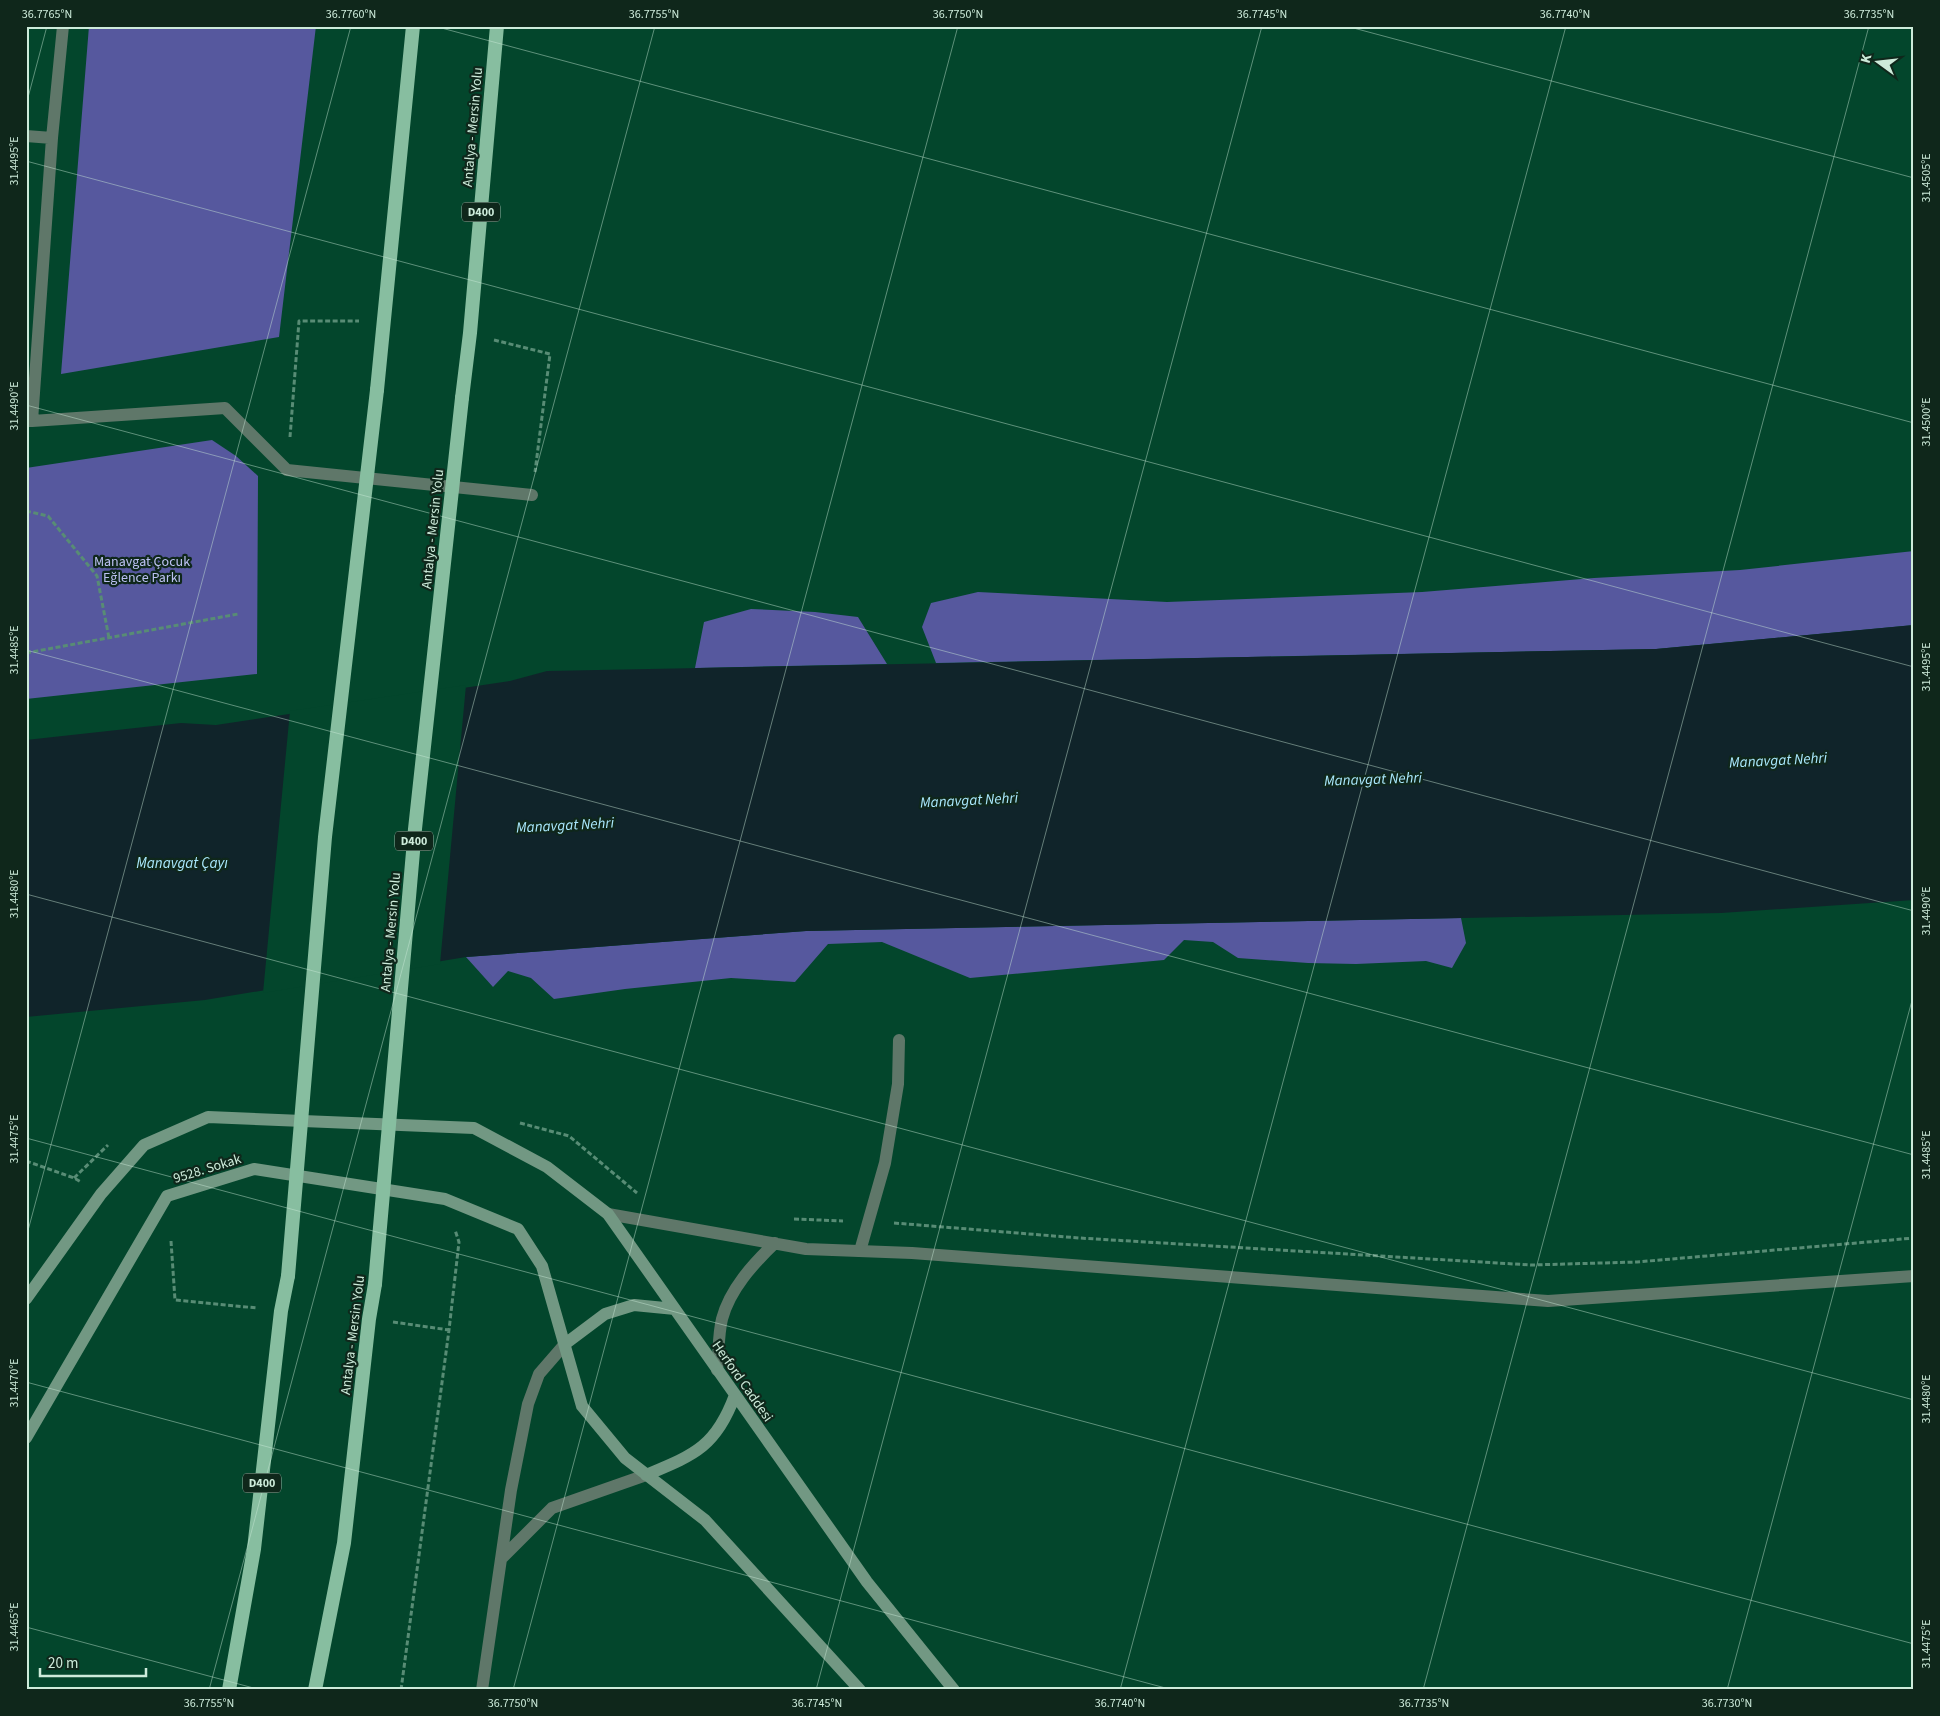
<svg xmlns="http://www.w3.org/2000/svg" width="1940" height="1716" font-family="'Source Sans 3',sans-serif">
	<rect width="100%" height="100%" fill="#03462c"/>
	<path fill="#56589e" d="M89,26H316L279,337L61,374Z
		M212,440L236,456L258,476L257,674L26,699V468Z
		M1914,551V625L1656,649L936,663L922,627L931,603L978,592L1167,602L1422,592L1594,578L1740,570Z
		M751,609L815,612L858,617L887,664L695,668L704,622Z
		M1461,918L1466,943L1452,968L1426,961L1356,964L1308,963L1238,958L1213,942L1184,940L1164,960L970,978L882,942L828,944L795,982L731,978L625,989L554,999L531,978L508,971L493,987L466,957L806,931Z"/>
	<path fill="#10242a" d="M1914,625V900L1721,913L806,931L466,957L205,1000L26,1017V740L181,723L216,725L510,681L547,671L1656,649Z"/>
	<path fill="#03462c" d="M466,685L440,964L263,993L290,711Z"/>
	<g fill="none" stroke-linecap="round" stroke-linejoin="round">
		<path stroke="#588c75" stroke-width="3" stroke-dasharray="5 2.5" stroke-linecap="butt" d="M494,340L550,354L535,472
			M290,437L299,321H359
			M26,511L48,516L97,576L109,638
			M26,653L238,614
			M520,1123L569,1136L637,1193
			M26,1161L74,1178L81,1182
			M74,1178L108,1145
			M794,1219L843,1221
			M894,1223L1079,1238L1531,1265L1637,1262L1914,1238
			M171,1241L175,1300L257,1308
			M393,1322L449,1330
			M401,1690L449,1330L459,1242L455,1230"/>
		<path stroke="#5f7769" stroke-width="12" d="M860,1251L885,1163L898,1084L899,1040"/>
		<path stroke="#5f7769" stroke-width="12" d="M26,136L52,138
			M26,421H32L52,138L63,26
			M32,421L225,408L287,470L532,495
			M608,1214L806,1249L912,1253L1548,1301L1914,1276
			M717,1370C719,1354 718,1335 722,1319C730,1289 753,1264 775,1243
			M501,1559L552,1508L646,1475
			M482,1690L511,1490L528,1404L539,1374L565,1344"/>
		<path stroke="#729883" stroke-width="12" d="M26,1299L101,1194L144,1145L208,1117L474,1128L547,1167L608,1214L867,1582L954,1690
			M565,1344L605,1314L634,1305L675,1309
			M26,1438L167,1196L254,1169L445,1199L518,1229L542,1266L582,1406L625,1458L705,1520L860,1690
			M646,1475C694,1455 716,1447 735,1395"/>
		<path stroke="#87bea0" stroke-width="14" d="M377,390L413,26
			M462,398L470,333L497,26
			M229,1690L254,1549L281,1311L288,1276
			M315,1690L344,1543L369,1319L375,1284"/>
		<path stroke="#87bea0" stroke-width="14" d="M288,1276L325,837L377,390
			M375,1284L415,829L462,398"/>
	</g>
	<path fill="none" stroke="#cdebda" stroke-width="1" stroke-opacity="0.45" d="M434,26L1914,423M1346,26L1914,178M26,105L47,26M26,161L1914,667M26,405L1914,911M26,650L1914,1155M26,894L1914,1400M26,1138L1914,1644M26,1238L351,26M26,1382L1173,1690M26,1627L261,1690M209,1690L655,26M513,1690L958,26M816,1690L1262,26M1120,1690L1566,26M1423,1690L1869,26M1727,1690L1914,993"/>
	<g text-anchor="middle" stroke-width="4.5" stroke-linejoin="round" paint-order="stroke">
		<g fill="#0f271b" stroke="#94b0a1" stroke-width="1">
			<rect x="462" y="202.5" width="38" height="19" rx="4"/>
			<rect x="395" y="831.5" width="38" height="19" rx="4"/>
			<rect x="243" y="1473.5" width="38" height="19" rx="4"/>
		</g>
		<g font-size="12" font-weight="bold" fill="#cdebda">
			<text x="481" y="216">D400</text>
			<text x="414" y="845">D400</text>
			<text x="262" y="1487">D400</text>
		</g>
		<g font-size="14" fill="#cdebda" stroke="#0f271b">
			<text transform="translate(472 127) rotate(-85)" y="5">Antalya - Mersin Yolu</text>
			<text transform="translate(432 529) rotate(-84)" y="5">Antalya - Mersin Yolu</text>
			<text transform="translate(390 932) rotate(-85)" y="5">Antalya - Mersin Yolu</text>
			<text transform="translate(207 1168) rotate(-17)" y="5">9528. Sokak</text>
			<text transform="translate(352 1335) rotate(-83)" y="5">Antalya - Mersin Yolu</text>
			<text transform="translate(743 1381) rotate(55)" y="5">Herford Caddesi</text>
		</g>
		<g font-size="14" fill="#bcc1f2" stroke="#0f271b">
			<text x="142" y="566">Manavgat Çocuk<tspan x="142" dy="16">Eğlence Parkı</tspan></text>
		</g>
		<g font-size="15" font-style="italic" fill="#abe9fe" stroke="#0f271b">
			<text transform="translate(1778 760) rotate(-3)" y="5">Manavgat Nehri</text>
			<text transform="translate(1373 779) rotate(-2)" y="5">Manavgat Nehri</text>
			<text transform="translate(969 800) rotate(-3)" y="5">Manavgat Nehri</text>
			<text transform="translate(565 825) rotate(-3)" y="5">Manavgat Nehri</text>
			<text x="182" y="868">Manavgat Çayı</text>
		</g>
	</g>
	<rect width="1940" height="1716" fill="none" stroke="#0f271b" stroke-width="55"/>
	<g transform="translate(1878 62) rotate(285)" stroke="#0f271b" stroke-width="4" paint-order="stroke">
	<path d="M0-4L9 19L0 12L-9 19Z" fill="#cdebda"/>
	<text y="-8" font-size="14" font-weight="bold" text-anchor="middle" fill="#cdebda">K</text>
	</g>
	<path d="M40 1668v8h106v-8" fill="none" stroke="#cdebda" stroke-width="2.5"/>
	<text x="48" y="1668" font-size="15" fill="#cdebda" stroke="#0f271b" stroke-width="4" paint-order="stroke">20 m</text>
	<rect x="28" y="28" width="1884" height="1660" fill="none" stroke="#cdebda" stroke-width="2"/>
	<g font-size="12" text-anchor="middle" fill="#cdebda">
		<text x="47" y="18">36.7765°N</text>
		<text x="351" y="18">36.7760°N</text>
		<text x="654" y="18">36.7755°N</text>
		<text x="958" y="18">36.7750°N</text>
		<text x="1262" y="18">36.7745°N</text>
		<text x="1565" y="18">36.7740°N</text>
		<text x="1869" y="18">36.7735°N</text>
		<text transform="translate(14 161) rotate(-90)" y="4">31.4495°E</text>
		<text transform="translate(1926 178) rotate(-90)" y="4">31.4505°E</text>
		<text transform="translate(14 406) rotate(-90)" y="4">31.4490°E</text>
		<text transform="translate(1926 422) rotate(-90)" y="4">31.4500°E</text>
		<text transform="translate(14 650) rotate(-90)" y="4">31.4485°E</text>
		<text transform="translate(1926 667) rotate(-90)" y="4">31.4495°E</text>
		<text transform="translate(14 894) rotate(-90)" y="4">31.4480°E</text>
		<text transform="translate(1926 911) rotate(-90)" y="4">31.4490°E</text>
		<text transform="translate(14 1139) rotate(-90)" y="4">31.4475°E</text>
		<text transform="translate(1926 1155) rotate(-90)" y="4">31.4485°E</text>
		<text transform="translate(14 1383) rotate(-90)" y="4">31.4470°E</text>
		<text transform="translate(1926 1399) rotate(-90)" y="4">31.4480°E</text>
		<text transform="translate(14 1627) rotate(-90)" y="4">31.4465°E</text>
		<text transform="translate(1926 1644) rotate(-90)" y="4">31.4475°E</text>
		<text x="209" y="1707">36.7755°N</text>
		<text x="513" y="1707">36.7750°N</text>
		<text x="817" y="1707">36.7745°N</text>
		<text x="1120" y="1707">36.7740°N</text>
		<text x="1424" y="1707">36.7735°N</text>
		<text x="1727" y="1707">36.7730°N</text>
	</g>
</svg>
